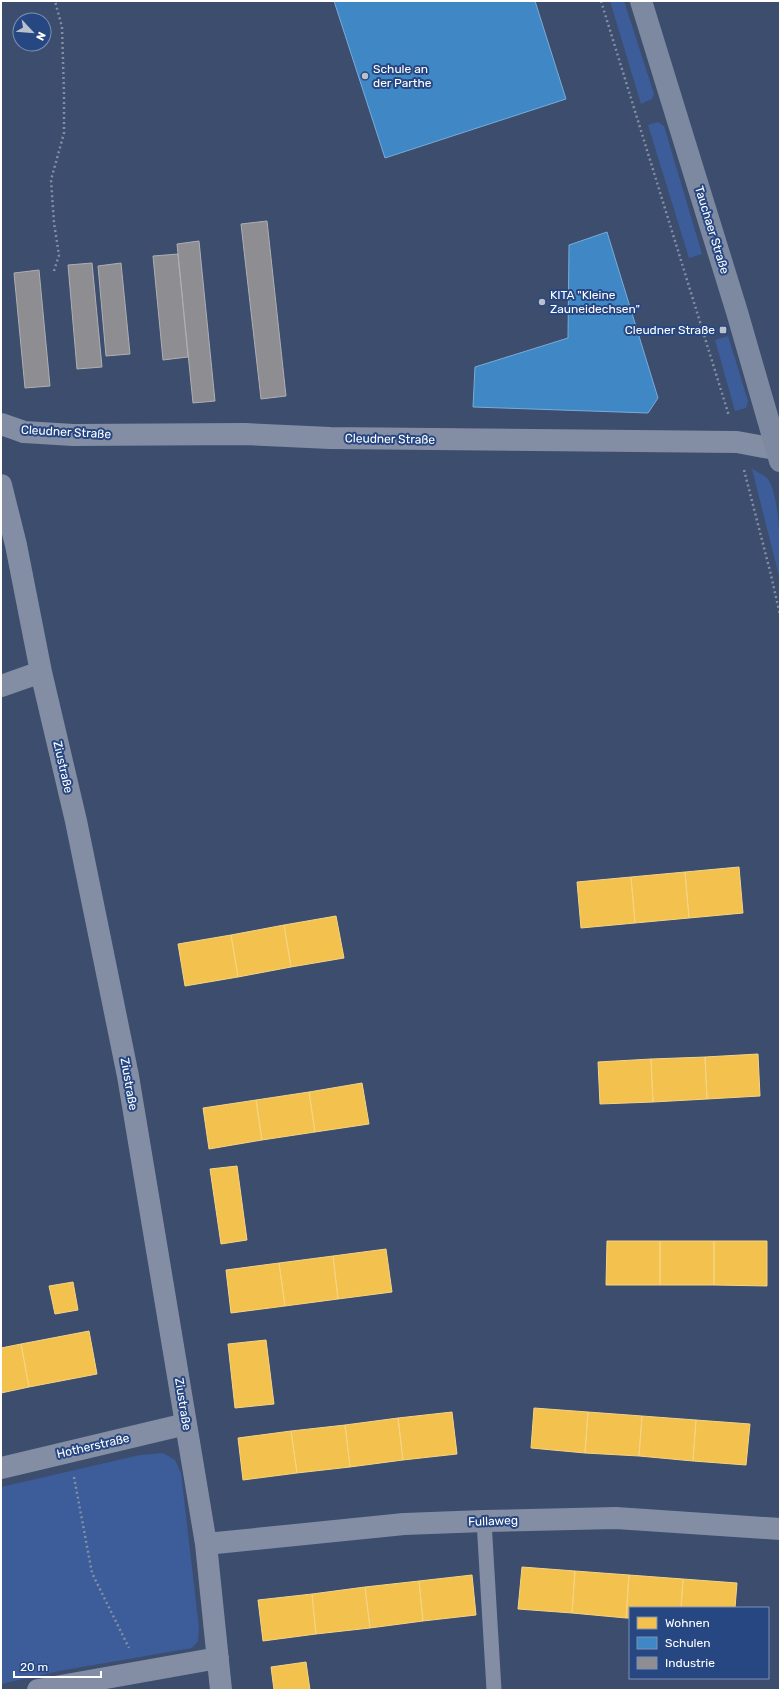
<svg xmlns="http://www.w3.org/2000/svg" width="781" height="1691" font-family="Rubik,sans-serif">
	<rect width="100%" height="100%" fill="#3c4d6e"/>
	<path fill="#3c5d99" d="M610,1H624L654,94L652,99L641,104Z
		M658,122L664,126L702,254L689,258L648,125Z
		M728,336L748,401L746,408L735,411L715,340Z
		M752,469C757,472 764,475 768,479C781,499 780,555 780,580Z
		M163,1453L175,1460L181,1473L199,1628L198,1641L192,1648L59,1671L1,1684V1487L140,1455Z"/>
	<path fill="#f2c14e" stroke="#f6d483" d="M739,867L743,913L689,918L685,872Z
		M685,872L689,918L635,923L631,877Z
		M631,877L635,923L581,928L577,882Z
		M336,916L344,958L291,967L284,925Z
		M284,925L291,967L238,977L231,935Z
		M231,935L238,977L185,986L178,944Z
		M758,1054L760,1096L707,1099L705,1057Z
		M705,1057L707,1099L653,1102L651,1059Z
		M651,1059L653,1102L600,1104L598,1062Z
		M362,1083L369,1124L315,1132L309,1092Z
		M309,1092L315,1132L262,1140L256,1100Z
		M256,1100L262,1140L209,1149L203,1108Z
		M237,1166L247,1240L221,1244L210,1169Z
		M607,1241H660V1285H606Z
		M660,1241H714V1285H660Z
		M714,1241H767V1286L714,1285Z
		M386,1249L392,1292L338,1299L333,1256Z
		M333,1256L338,1299L285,1306L279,1263Z
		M279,1263L285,1306L231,1313L226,1270Z
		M73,1282L78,1310L55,1314L49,1286Z
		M89,1331L97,1374L29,1387L21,1344Z
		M266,1340L274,1404L235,1408L228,1344Z
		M21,1344L29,1387L1,1393V1348Z
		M534,1408L588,1412L585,1453L531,1448Z
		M452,1412L457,1454L403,1460L398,1418Z
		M588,1412L642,1416L639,1456L585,1453Z
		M642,1416L696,1420L693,1461L639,1456Z
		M398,1418L403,1460L350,1467L345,1425Z
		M696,1420L750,1424L746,1465L693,1461Z
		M345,1425L350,1467L297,1473L291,1431Z
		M291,1431L297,1473L243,1480L238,1438Z
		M522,1567L575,1571L572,1613L518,1609Z
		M575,1571L629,1575L626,1618L572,1613Z
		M472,1575L476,1615L423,1621L419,1581Z
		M629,1575L683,1579L681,1608H630V1618H626Z
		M683,1579L737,1583L735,1608H681Z
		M419,1581L423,1621L370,1628L365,1587Z
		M365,1587L370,1628L316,1634L312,1594Z
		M312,1594L316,1634L263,1641L258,1600Z
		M306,1662L310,1690H274L271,1667Z"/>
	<path fill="#3f88c5" stroke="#79acd6" d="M334,1H535L566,99L385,158Z
		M607,232L658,398L648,413L473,407L475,367L568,338L569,245Z"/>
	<path fill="#8d8d92" stroke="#afafb3" d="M267,221L286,396L261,399L241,224Z
		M199,241L215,401L193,403L177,244Z
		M178,254L188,357L163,360L153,256Z
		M92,263L102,367L77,369L68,265Z
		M121,263L130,354L106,356L98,266Z
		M39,270L50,386L25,388L14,273Z"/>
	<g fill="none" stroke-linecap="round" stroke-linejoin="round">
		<path stroke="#838ea4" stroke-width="2.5" stroke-dasharray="2 3" stroke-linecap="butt" d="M601,1L729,416
			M54,271L59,255L54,223L51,180L64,133V94L62,27L55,1
			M744,470L771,575L780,615
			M74,1477L92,1573L129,1648"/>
		<path stroke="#838ea4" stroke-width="15" d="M484,1521L494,1690"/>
		<path stroke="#838ea4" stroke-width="22" d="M1,424L24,432L73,435L245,434L330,438L737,442L780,450
			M1,485L16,545L41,672L76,821L128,1076L206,1544L221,1690
			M1,686L41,672
			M1,1468L186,1424
			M206,1544L404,1524L484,1521L616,1518L780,1529
			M38,1690L218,1658"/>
		<path stroke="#7d89a1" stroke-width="22" d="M641,1L737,312L780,461"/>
	</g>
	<g fill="#bbc1cc" stroke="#274783" stroke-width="1.5">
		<circle cx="365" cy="76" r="4"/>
		<circle cx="542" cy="302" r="4"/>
		<rect x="719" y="326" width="8" height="8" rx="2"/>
	</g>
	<g text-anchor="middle" stroke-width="4" stroke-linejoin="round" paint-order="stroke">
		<g font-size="12" fill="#fff" stroke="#274783" text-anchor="start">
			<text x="373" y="73">Schule an<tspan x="373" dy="14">der Parthe</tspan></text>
			<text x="550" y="299">KITA "Kleine<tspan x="550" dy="14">Zauneidechsen"</tspan></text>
			<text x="715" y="334" text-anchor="end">Cleudner Straße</text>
		</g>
		<g font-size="12" fill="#fff" stroke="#274783">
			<text transform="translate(712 230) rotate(73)" y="4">Tauchaer Straße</text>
			<text transform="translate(66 432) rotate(3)" y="4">Cleudner Straße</text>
			<text transform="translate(390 439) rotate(1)" y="4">Cleudner Straße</text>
			<text transform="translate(63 767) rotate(77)" y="4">Ziustraße</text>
			<text transform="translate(129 1084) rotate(80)" y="4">Ziustraße</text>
			<text transform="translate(183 1404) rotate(81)" y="4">Ziustraße</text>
			<text transform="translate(93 1446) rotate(-13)" y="4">Hotherstraße</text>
			<text transform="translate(493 1521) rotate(-2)" y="4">Fullaweg</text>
		</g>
	</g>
	<rect width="781" height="1691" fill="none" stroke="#ffffff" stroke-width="4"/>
	<rect x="629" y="1607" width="140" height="72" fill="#274783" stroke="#7d91b5"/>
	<rect x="637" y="1617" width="20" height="12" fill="#f2c14e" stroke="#7d91b5"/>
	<text x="665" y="1627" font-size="12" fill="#ffffff">Wohnen</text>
	<rect x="637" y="1637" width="20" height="12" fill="#3f88c5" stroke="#7d91b5"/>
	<text x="665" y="1647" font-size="12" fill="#ffffff">Schulen</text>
	<rect x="637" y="1657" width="20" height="12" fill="#8d8d92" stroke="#7d91b5"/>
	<text x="665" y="1667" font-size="12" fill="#ffffff">Industrie</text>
	<g transform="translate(32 32) rotate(116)"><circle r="19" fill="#274783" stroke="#7d91b5"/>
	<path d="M0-3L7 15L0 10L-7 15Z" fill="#bbc1cc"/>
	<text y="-6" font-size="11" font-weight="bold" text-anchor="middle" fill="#ffffff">N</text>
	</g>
	<path d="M14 1671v6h87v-6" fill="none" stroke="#ffffff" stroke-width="2"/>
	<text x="20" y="1671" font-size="12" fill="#ffffff" stroke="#274783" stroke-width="3" paint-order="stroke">20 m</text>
</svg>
